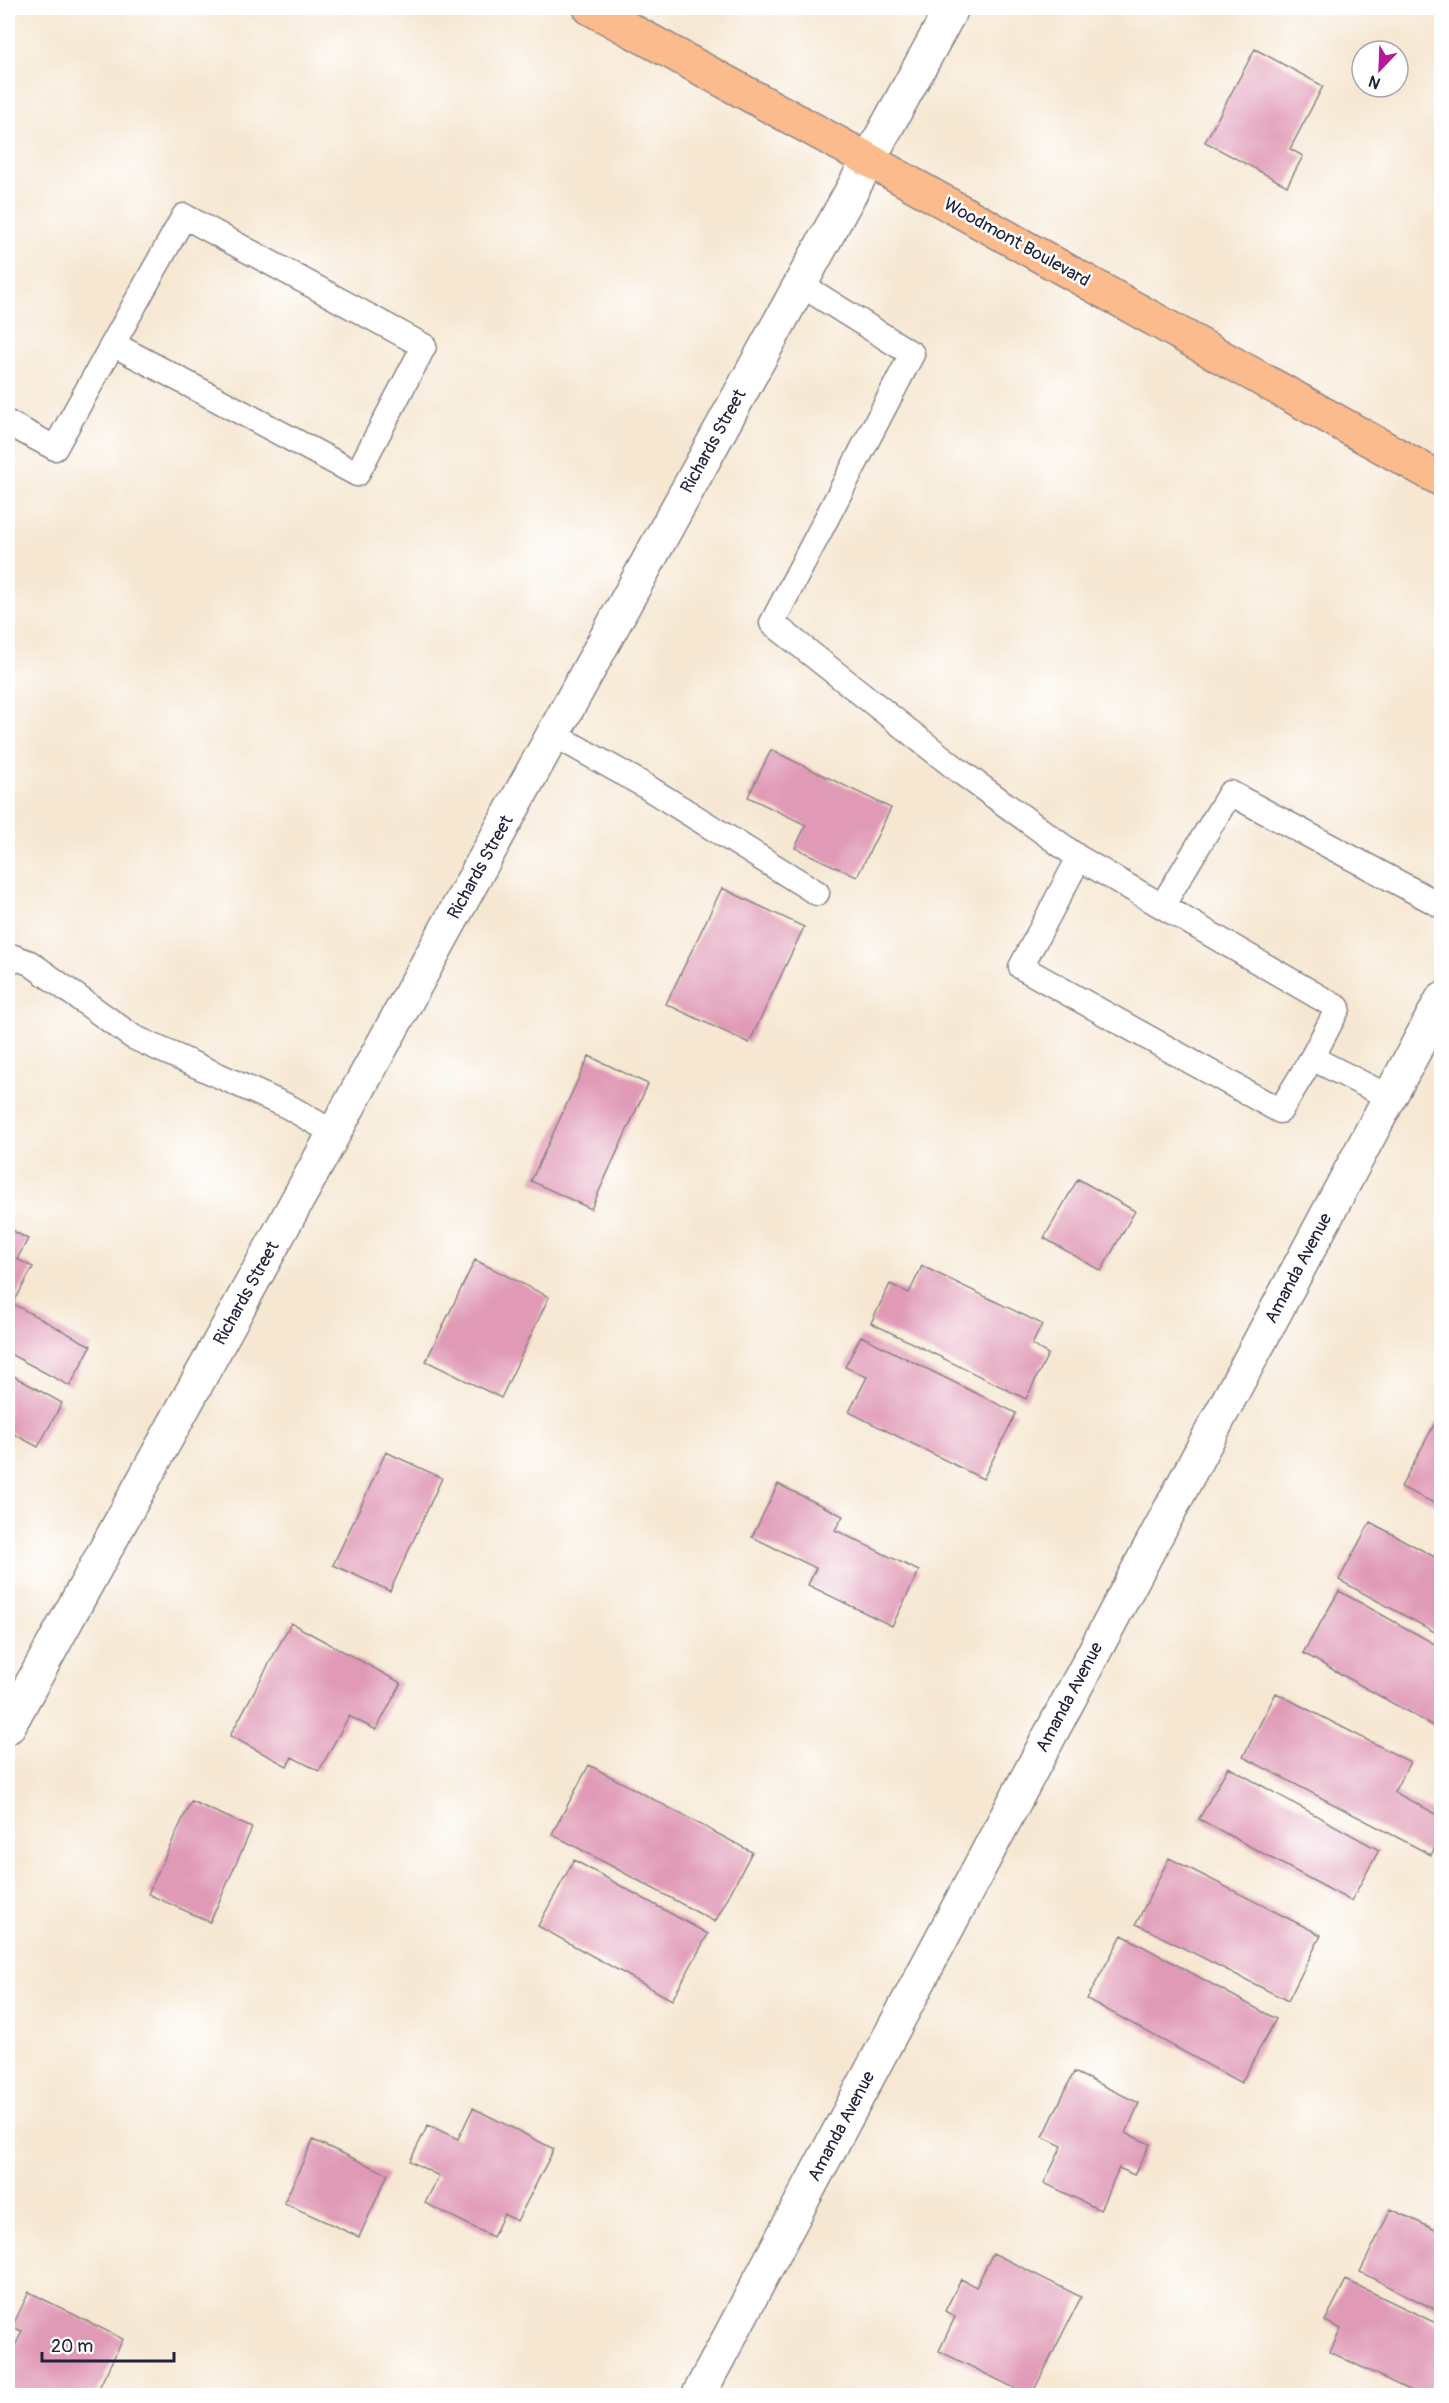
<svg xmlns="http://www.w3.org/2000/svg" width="1449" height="2403" font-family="Pangolin,sans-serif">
	<rect width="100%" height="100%" fill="#fff"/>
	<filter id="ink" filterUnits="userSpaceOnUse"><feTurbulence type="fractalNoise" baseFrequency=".0167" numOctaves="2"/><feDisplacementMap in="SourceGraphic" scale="12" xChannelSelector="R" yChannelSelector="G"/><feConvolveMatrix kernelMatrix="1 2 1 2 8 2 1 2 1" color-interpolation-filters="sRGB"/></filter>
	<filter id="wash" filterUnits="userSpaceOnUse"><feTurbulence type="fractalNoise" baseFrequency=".008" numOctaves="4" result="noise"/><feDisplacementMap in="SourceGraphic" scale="24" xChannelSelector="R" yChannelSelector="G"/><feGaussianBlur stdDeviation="1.35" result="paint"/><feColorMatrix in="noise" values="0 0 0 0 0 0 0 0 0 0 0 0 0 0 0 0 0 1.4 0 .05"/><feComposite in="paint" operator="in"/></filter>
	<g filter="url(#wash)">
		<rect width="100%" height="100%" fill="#f6e7d2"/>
		<g id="blocks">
			<path fill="#e09ab6" d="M1255,49L1323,86L1290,149L1303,156L1287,186L1205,142Z
				M771,750L891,808L857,877L795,848L806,825L748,797Z
				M722,888L804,927L749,1043L666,1004Z
				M589,1056L648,1084L591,1209L531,1181Z
				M1078,1179L1135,1211L1101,1271L1044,1238Z
				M8,1228L28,1239L17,1259L33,1267L13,1304L91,1346L70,1386L8,1353Z
				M475,1260L549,1297L501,1398L426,1361Z
				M922,1266L1042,1324L1032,1345L1048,1354L1026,1399L871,1323L890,1284L909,1293Z
				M861,1336L1016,1413L983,1479L849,1412L867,1377L845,1367Z
				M8,1373L62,1403L38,1447L8,1431Z
				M1436,1421L1442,1424V1507L1401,1487Z
				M386,1452L442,1478L390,1591L333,1565Z
				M778,1484L843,1516L835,1530L919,1571L892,1626L808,1585L816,1568L752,1537Z
				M1370,1522L1442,1561V1636L1339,1580Z
				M1339,1591L1442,1648V1715L1435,1727L1303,1653Z
				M291,1623L401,1683L376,1730L349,1716L319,1771L292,1757L287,1766L230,1736Z
				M1276,1693L1410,1762L1394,1792L1442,1817V1835L1431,1855L1243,1757Z
				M589,1765L752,1852L715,1922L552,1834Z
				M1228,1767L1379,1850L1351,1901L1199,1819Z
				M191,1801L252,1828L210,1922L148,1894Z
				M1169,1858L1321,1935L1288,2001L1136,1924Z
				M574,1860L708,1934L672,2000L538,1926Z
				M1122,1935L1276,2019L1241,2083L1087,1999Z
				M1074,2072L1139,2103L1126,2133L1150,2144L1134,2175L1119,2168L1100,2210L1044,2183L1062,2146L1043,2137Z
				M473,2108L554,2149L517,2221L504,2214L493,2237L425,2203L439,2176L410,2161L428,2125L458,2139Z
				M313,2140L388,2174L359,2237L284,2203Z
				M1391,2209L1442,2233V2313L1360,2272Z
				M993,2253L1081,2297L1031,2396L939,2351L955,2317L945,2311L961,2279L976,2287Z
				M1346,2280L1442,2326V2396H1421L1330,2352L1341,2329L1325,2321Z
				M29,2292L123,2339L95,2396H8V2361L22,2331L12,2327Z"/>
		</g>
	</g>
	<g filter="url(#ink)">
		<use href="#blocks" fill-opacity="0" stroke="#8c8486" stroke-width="1.5"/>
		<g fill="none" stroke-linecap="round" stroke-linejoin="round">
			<defs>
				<path id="service" d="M800,284L912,354L772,623L958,770L1079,858L1338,1008L1312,1058L1389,1097
					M8,423L55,448L184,216L424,346L357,474L113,344
					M553,734L642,784L817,893
					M1079,858L1021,967L1280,1111L1312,1058
					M1162,906L1230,793L1442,906
					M8,955L30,963L133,1037L289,1107L334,1133"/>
				<path id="minor" d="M8,1727L952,8
					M698,2396L1442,999"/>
				<path id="primary" d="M590,8L867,159L1442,480"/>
			</defs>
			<use href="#service" stroke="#8c8486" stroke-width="27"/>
			<use href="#minor" stroke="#8c8486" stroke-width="36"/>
			<use href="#primary" stroke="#8c8486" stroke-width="36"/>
			<use href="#service" stroke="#fff" stroke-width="24"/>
			<use href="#minor" stroke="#fff" stroke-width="33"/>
			<use href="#primary" stroke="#fbbb8c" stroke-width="33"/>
		</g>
	</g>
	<g text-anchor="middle" stroke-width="5" stroke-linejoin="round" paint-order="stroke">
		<g font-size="18" fill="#22223b" stroke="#fff">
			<text transform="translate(1017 242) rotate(29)" y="6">Woodmont Boulevard</text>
			<text transform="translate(713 441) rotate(-61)" y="6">Richards Street</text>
			<text transform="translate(480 867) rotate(-61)" y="6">Richards Street</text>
			<text transform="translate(1298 1268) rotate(-62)" y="6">Amanda Avenue</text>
			<text transform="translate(246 1293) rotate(-61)" y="6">Richards Street</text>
			<text transform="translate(1069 1697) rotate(-62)" y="6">Amanda Avenue</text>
			<text transform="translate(841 2126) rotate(-62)" y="6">Amanda Avenue</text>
		</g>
	</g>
	<rect width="1449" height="2403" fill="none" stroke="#fff" stroke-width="30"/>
	<g transform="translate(1380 69) rotate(203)"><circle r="28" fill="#ffffff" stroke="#a7a7b1" stroke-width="1.5"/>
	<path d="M0-4.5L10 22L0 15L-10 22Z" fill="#b5179e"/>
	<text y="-9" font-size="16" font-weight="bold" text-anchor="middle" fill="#22223b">N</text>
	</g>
	<path d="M42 2352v9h132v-9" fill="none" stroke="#22223b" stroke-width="3"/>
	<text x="51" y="2352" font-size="18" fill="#22223b" stroke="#ffffff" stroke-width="4.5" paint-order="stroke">20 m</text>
</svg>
